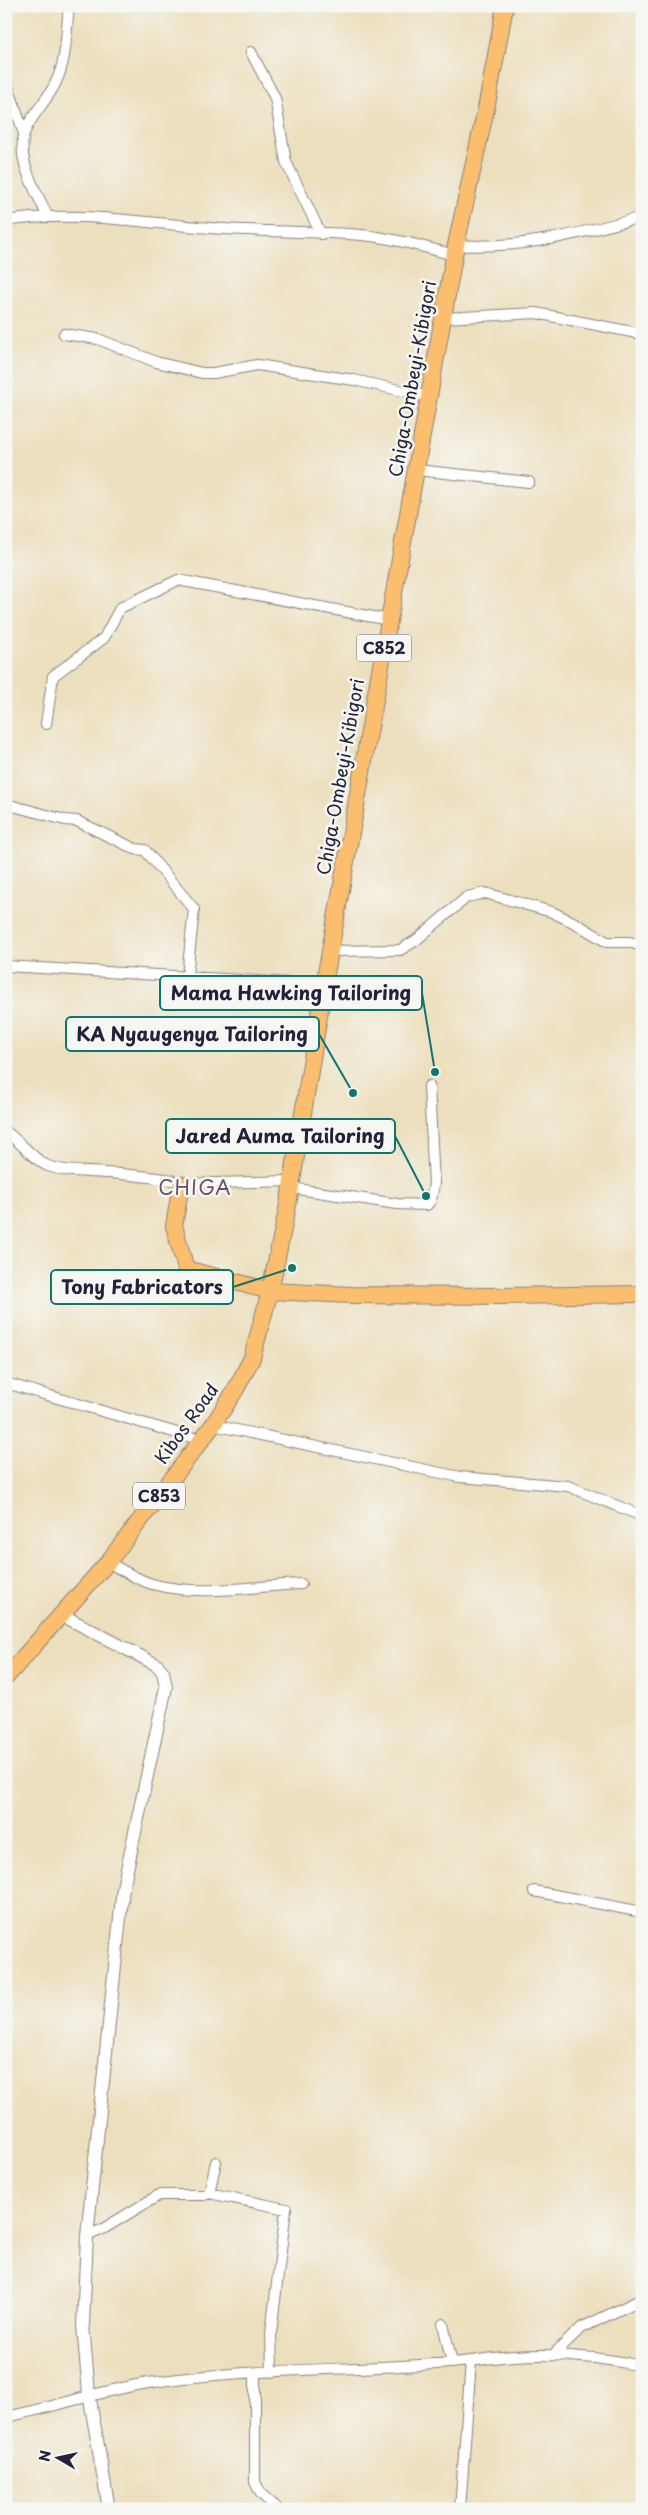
<svg xmlns="http://www.w3.org/2000/svg" width="648" height="2515" font-family="'Playpen Sans',sans-serif">
	<rect width="100%" height="100%" fill="#f6f6f2"/>
	<filter id="ink" filterUnits="userSpaceOnUse"><feTurbulence type="fractalNoise" baseFrequency=".02" numOctaves="2"/><feDisplacementMap in="SourceGraphic" scale="10" xChannelSelector="R" yChannelSelector="G"/><feConvolveMatrix kernelMatrix="1 2 1 2 8 2 1 2 1" color-interpolation-filters="sRGB"/></filter>
	<filter id="wash" filterUnits="userSpaceOnUse"><feTurbulence type="fractalNoise" baseFrequency=".0096" numOctaves="4" result="noise"/><feDisplacementMap in="SourceGraphic" scale="20" xChannelSelector="R" yChannelSelector="G"/><feGaussianBlur stdDeviation="1.12" result="paint"/><feColorMatrix in="noise" values="0 0 0 0 0 0 0 0 0 0 0 0 0 0 0 0 0 1.4 0 .05"/><feComposite in="paint" operator="in"/></filter>
	<g filter="url(#wash)">
		<rect width="100%" height="100%" fill="#ecdfbd"/>
	</g>
	<g filter="url(#ink)">
		<g fill="none" stroke-linecap="round" stroke-linejoin="round">
			<defs>
				<path id="minor" d="M251,52L275,98L286,162L321,234
					M6,80L24,134
					M48,217C37,192 12,155 27,127C35,111 49,98 56,82C67,60 66,30 69,6
					M6,221C74,210 143,223 210,228C261,232 312,231 362,235C393,238 424,247 454,255
					M456,245C519,250 582,233 642,217
					M445,318L536,313L642,334
					M64,334L98,339L156,362L202,373H214L257,365L354,380L430,397
					M417,470L529,482
					M46,724L53,676L104,638L120,608L178,580L389,620
					M6,804L65,820L77,821L135,849L145,850L194,909L187,976
					M330,951L400,950L415,941L467,897L485,893L552,912L575,923L607,942H629L642,946
					M6,966L324,985
					M6,1132C20,1141 35,1161 48,1166C67,1173 87,1171 106,1173C128,1174 150,1177 172,1180L181,1184L290,1181L298,1189L397,1204L427,1205L431,1200L434,1184L429,1086
					M6,1383L201,1440
					M213,1425L460,1477L568,1486L642,1516
					M108,1562C122,1570 136,1579 152,1584C199,1597 254,1586 301,1584
					M534,1891L642,1912
					M209,2193L286,2209L271,2333L272,2372
					M87,2236L103,2229L159,2195H204L209,2193L216,2162
					M443,2324L452,2363
					M553,2355L581,2328L642,2299
					M255,2373V2482L261,2494L276,2507
					M6,2417C52,2408 96,2392 142,2384C239,2368 338,2371 435,2364C462,2363 488,2358 514,2356C556,2353 600,2357 642,2366
					M460,2509L471,2361"/>
				<path id="tertiary" d="M60,1614L157,1665L163,1672L166,1687L123,1888L87,2236L83,2325L89,2394L109,2509"/>
				<path id="primary" d="M181,1184L174,1226L186,1269L270,1291L351,1295L501,1296L642,1294
					M6,1677L108,1562L132,1531L213,1425L236,1389L252,1358L270,1291L288,1205L324,985L456,245L487,104L505,6"/>
			</defs>
			<use href="#minor" stroke="#87807c" stroke-width="12"/>
			<use href="#tertiary" stroke="#87807c" stroke-width="14"/>
			<use href="#primary" stroke="#87807c" stroke-width="18"/>
			<use href="#minor" stroke="#fff" stroke-width="10"/>
			<use href="#tertiary" stroke="#fff" stroke-width="12"/>
			<use href="#primary" stroke="#fbbe6e" stroke-width="16"/>
		</g>
	</g>
	<g text-anchor="middle" stroke-width="5" stroke-linejoin="round" paint-order="stroke">
		<g fill="#f6f6f2" stroke="#626272" stroke-width="1">
			<rect x="356.5" y="634.5" width="55" height="27" rx="4"/>
			<rect x="133" y="1482.5" width="52" height="27" rx="4"/>
		</g>
		<g font-size="16" font-weight="bold" fill="#22223b">
			<text x="384" y="654">C852</text>
			<text x="159" y="1502">C853</text>
		</g>
		<g font-size="18" fill="#22223b" stroke="#f6f6f2">
			<text transform="translate(413 379) rotate(-80)" y="6">Chiga-Ombeyi-Kibigori</text>
			<text transform="translate(341 777) rotate(-80)" y="6">Chiga-Ombeyi-Kibigori</text>
			<text transform="translate(187 1424) rotate(-54)" y="6">Kibos Road</text>
		</g>
		<g font-size="20" letter-spacing="1" fill="#675067" stroke="#f6f6f2">
			<text x="195" y="1195">CHIGA</text>
		</g>
	</g>
	<path fill="none" stroke="#0f766e" stroke-width="2" d="M435 1072L422 993M353 1093L319 1034M426 1196L395 1136M292 1268L233 1287"/>
	<g fill="#0f766e" stroke="#f6f6f2" stroke-width="2">
		<circle cx="435" cy="1072" r="5"/>
		<circle cx="353" cy="1093" r="5"/>
		<circle cx="426" cy="1196" r="5"/>
		<circle cx="292" cy="1268" r="5"/>
	</g>
	<g fill="#f6f6f2" stroke="#0f766e" stroke-width="2">
		<rect x="160" y="976" width="262" height="34" rx="5"/>
		<rect x="66" y="1017" width="253" height="34" rx="5"/>
		<rect x="166" y="1119" width="229" height="34" rx="5"/>
		<rect x="51" y="1270" width="182" height="34" rx="5"/>
	</g>
	<g font-size="19" text-anchor="middle" font-weight="bold" fill="#22223b">
		<text x="291" y="1000">Mama Hawking Tailoring</text>
		<text x="192" y="1041">KA Nyaugenya Tailoring</text>
		<text x="280" y="1143">Jared Auma Tailoring</text>
		<text x="142" y="1294">Tony Fabricators</text>
	</g>
	<rect width="648" height="2515" fill="none" stroke="#f6f6f2" stroke-width="25"/>
	<g transform="translate(58 2458) rotate(279)" stroke="#f6f6f2" stroke-width="4" paint-order="stroke">
	<path d="M0-4L9 19L0 12L-9 19Z" fill="#22223b"/>
	<text y="-8" font-size="14" font-weight="bold" text-anchor="middle" fill="#22223b">N</text>
	</g>
</svg>
